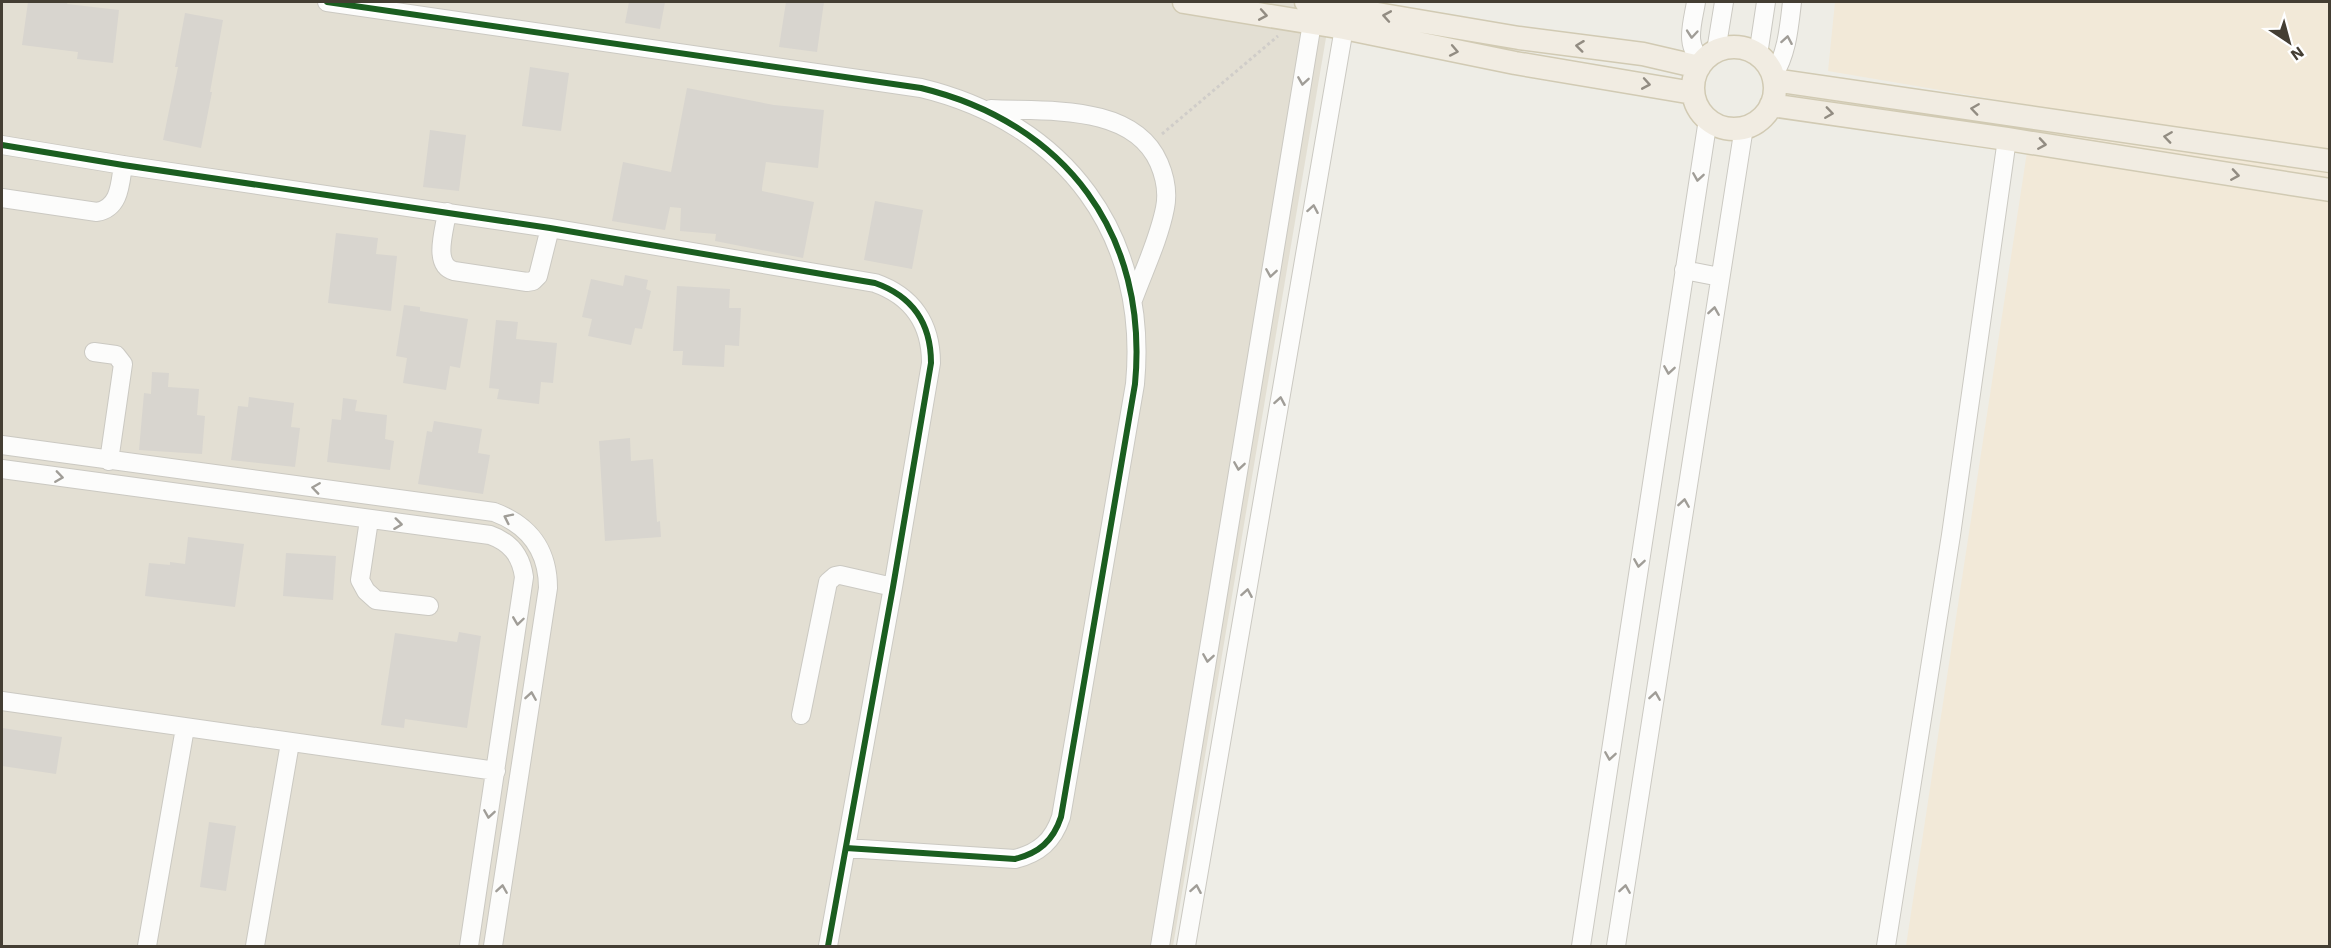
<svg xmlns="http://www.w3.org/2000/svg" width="2331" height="948" font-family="'Work Sans',sans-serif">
	<rect width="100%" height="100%" fill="#eeede6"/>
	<path fill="#e3dfd3" d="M2,2H1332L1173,946H2Z"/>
	<path fill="#f2e9d8" d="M1835,2H2329V946H1906L2034,106L1828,71Z"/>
	<path fill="#d8d5cf" d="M28,2H68L67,4L119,10L113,63L77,59L78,52L22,45Z
		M629,2H665L660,29L625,23Z
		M786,2H824L817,52L779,47Z
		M185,13L223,20L210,92H212L201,148L163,140L178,67H175Z
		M530,67L569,73L561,131L522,126Z
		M687,88L774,105L824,110L818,168L766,162L762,188V191L814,202L803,258L715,241L716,234L680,231L681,208L670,207L665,230L612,221L623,162L671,172Z
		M430,130L466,135L459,191L423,187Z
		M875,201L923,210L912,269L864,260Z
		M336,233L378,238L376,254L397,256L391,311L328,303Z
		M625,275L648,280L646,289L651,291L642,329L635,328L631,345L588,336L592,319L582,317L591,279L623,286Z
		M677,286L730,289L729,308H741L739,346L725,345L724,367L682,365L683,351H673Z
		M404,305L420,307V311L468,319L460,368L450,366L446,390L403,383L407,358L396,356Z
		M496,320L518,322L516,339L557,343L553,383L541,382L539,404L497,399L499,389L489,388Z
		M152,372L169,373L168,387L199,389L197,415L205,416L202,454L139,450L144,393L151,394Z
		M249,397L294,403L291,427L300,428L295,467L231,460L238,406L248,407Z
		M343,398L357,400L355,411L387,415L385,439L394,441L390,470L327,462L332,419L341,420Z
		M434,421L482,429L478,453L490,455L483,494L418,484L427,431L432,432Z
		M630,438L631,461L653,459L657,522L660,521L661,537L605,541L599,441Z
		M188,537L244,544L235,607L145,596L149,563L170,565V562L185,564Z
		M286,553L336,556L333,600L283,596Z
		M459,632L481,636L467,728L405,719L404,728L381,725L395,633L457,642Z
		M2,728L62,737L56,774L2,766Z
		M209,822L236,826L226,891L200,887Z"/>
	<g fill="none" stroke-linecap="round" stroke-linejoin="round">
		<defs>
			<path id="minor" d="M327,2L921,88C1066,123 1149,235 1135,384L1061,817C1053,841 1039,853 1015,859L846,848
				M1696,2C1693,22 1683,48 1704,61
				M1716,51L1724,2
				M1758,55L1766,2
				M1773,76C1787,54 1789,28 1792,2
				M991,109C1046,112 1133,103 1159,163C1165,177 1168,193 1165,208C1159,239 1144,270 1133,300
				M2,145L123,165L550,228L875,283C912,296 931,323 931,363L893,587L828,946
				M2,198L97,212C120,208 120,184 123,165
				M447,212C445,229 432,265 454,271L527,282L533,281L538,276L550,228
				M1684,270L1720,277
				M94,352L116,355L123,364L109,461
				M2,445L494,512C529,525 548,550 548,588L493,946
				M2,469L490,535C510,542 521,555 524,577L469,946
				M369,520L360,580L366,591L376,600L429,606
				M2,701L496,771
				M801,715L828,582L835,576L840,575L893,587
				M147,946L185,728
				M255,946L290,743
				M1160,946L1312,23
				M1186,946L1344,28
				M1581,946L1708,119
				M1616,946L1744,127
				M1886,946L1951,535L2007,139"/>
			<path id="major" d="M1184,2L1344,28L1515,63L1693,93
				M1306,2L1519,38L1643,54L1699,67
				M1693 88a41 41 0 1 1 82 0a41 41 0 1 1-82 0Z
				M1774,80L2330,161
				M1771,105L2007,139L2330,190"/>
		</defs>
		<use href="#minor" stroke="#cbc9c2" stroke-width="20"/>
		<use href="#major" stroke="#d1cab3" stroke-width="25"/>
		<path stroke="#d0cdc9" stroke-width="3" stroke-dasharray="3 3" stroke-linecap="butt" d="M1162,134L1278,36"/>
		<use href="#minor" stroke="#fcfcfb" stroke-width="18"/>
		<use href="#major" stroke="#f1ece2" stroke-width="22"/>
		<defs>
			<path id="cycleway" d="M327,2L921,88C1066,123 1149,235 1135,384L1061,817C1053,841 1039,853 1015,859L846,848
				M2,145L123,165L550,228L875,283C912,296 931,323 931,363L893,587L828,946"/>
		</defs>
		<use href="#cycleway" stroke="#fff" stroke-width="10"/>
		<use href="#cycleway" stroke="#1b5e20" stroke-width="6"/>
	</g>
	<defs><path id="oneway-chevron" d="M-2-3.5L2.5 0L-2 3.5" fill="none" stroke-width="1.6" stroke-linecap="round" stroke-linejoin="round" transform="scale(1.5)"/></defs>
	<g stroke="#928c82">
		<use href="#oneway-chevron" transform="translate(1263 15) rotate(10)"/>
		<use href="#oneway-chevron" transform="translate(1387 16) rotate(-170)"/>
		<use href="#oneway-chevron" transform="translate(1580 46) rotate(-173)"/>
		<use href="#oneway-chevron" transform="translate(1454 51) rotate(11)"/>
		<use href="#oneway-chevron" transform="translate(1646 84) rotate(10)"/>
		<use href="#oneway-chevron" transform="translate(1975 109) rotate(-172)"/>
		<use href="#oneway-chevron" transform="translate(1829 113) rotate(8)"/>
		<use href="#oneway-chevron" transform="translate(2168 137) rotate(-172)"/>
		<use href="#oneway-chevron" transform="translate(2042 144) rotate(9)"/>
		<use href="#oneway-chevron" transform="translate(2235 175) rotate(9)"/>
	</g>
	<g stroke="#a09d97">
		<use href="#oneway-chevron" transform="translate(1692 34) rotate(95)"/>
		<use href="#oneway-chevron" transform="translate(1787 40) rotate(-80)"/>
		<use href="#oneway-chevron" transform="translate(1303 81) rotate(99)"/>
		<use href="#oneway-chevron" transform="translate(1698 177) rotate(99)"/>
		<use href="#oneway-chevron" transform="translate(1313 209) rotate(-80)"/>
		<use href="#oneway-chevron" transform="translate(1271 273) rotate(99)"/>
		<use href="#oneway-chevron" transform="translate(1714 311) rotate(-81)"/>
		<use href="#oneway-chevron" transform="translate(1669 370) rotate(99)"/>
		<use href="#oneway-chevron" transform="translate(1280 401) rotate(-80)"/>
		<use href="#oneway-chevron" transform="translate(1239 466) rotate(99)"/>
		<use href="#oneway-chevron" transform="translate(59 477) rotate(8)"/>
		<use href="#oneway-chevron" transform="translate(316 488) rotate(-172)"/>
		<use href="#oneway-chevron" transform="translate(1684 503) rotate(-81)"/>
		<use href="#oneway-chevron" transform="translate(508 518) rotate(-154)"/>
		<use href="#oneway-chevron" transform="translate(398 524) rotate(7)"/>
		<use href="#oneway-chevron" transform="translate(1639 563) rotate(99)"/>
		<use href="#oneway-chevron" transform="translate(1247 593) rotate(-80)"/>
		<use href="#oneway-chevron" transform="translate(518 621) rotate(98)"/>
		<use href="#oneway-chevron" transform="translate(1208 658) rotate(99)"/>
		<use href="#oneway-chevron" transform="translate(531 696) rotate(-81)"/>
		<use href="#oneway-chevron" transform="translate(1655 696) rotate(-81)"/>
		<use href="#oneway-chevron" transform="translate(1610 756) rotate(99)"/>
		<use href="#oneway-chevron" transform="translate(489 814) rotate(99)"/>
		<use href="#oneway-chevron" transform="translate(502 889) rotate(-81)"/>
		<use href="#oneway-chevron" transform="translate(1196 889) rotate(-80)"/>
		<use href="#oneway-chevron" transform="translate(1625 889) rotate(-81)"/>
	</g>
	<rect width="2331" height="948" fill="none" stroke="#443e33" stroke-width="6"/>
	<g transform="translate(2289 42) rotate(144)" stroke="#ffffff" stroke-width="4.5" paint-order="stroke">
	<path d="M0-4.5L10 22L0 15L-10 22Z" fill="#443e33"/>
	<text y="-9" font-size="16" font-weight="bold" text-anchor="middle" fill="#443e33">N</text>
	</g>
</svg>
